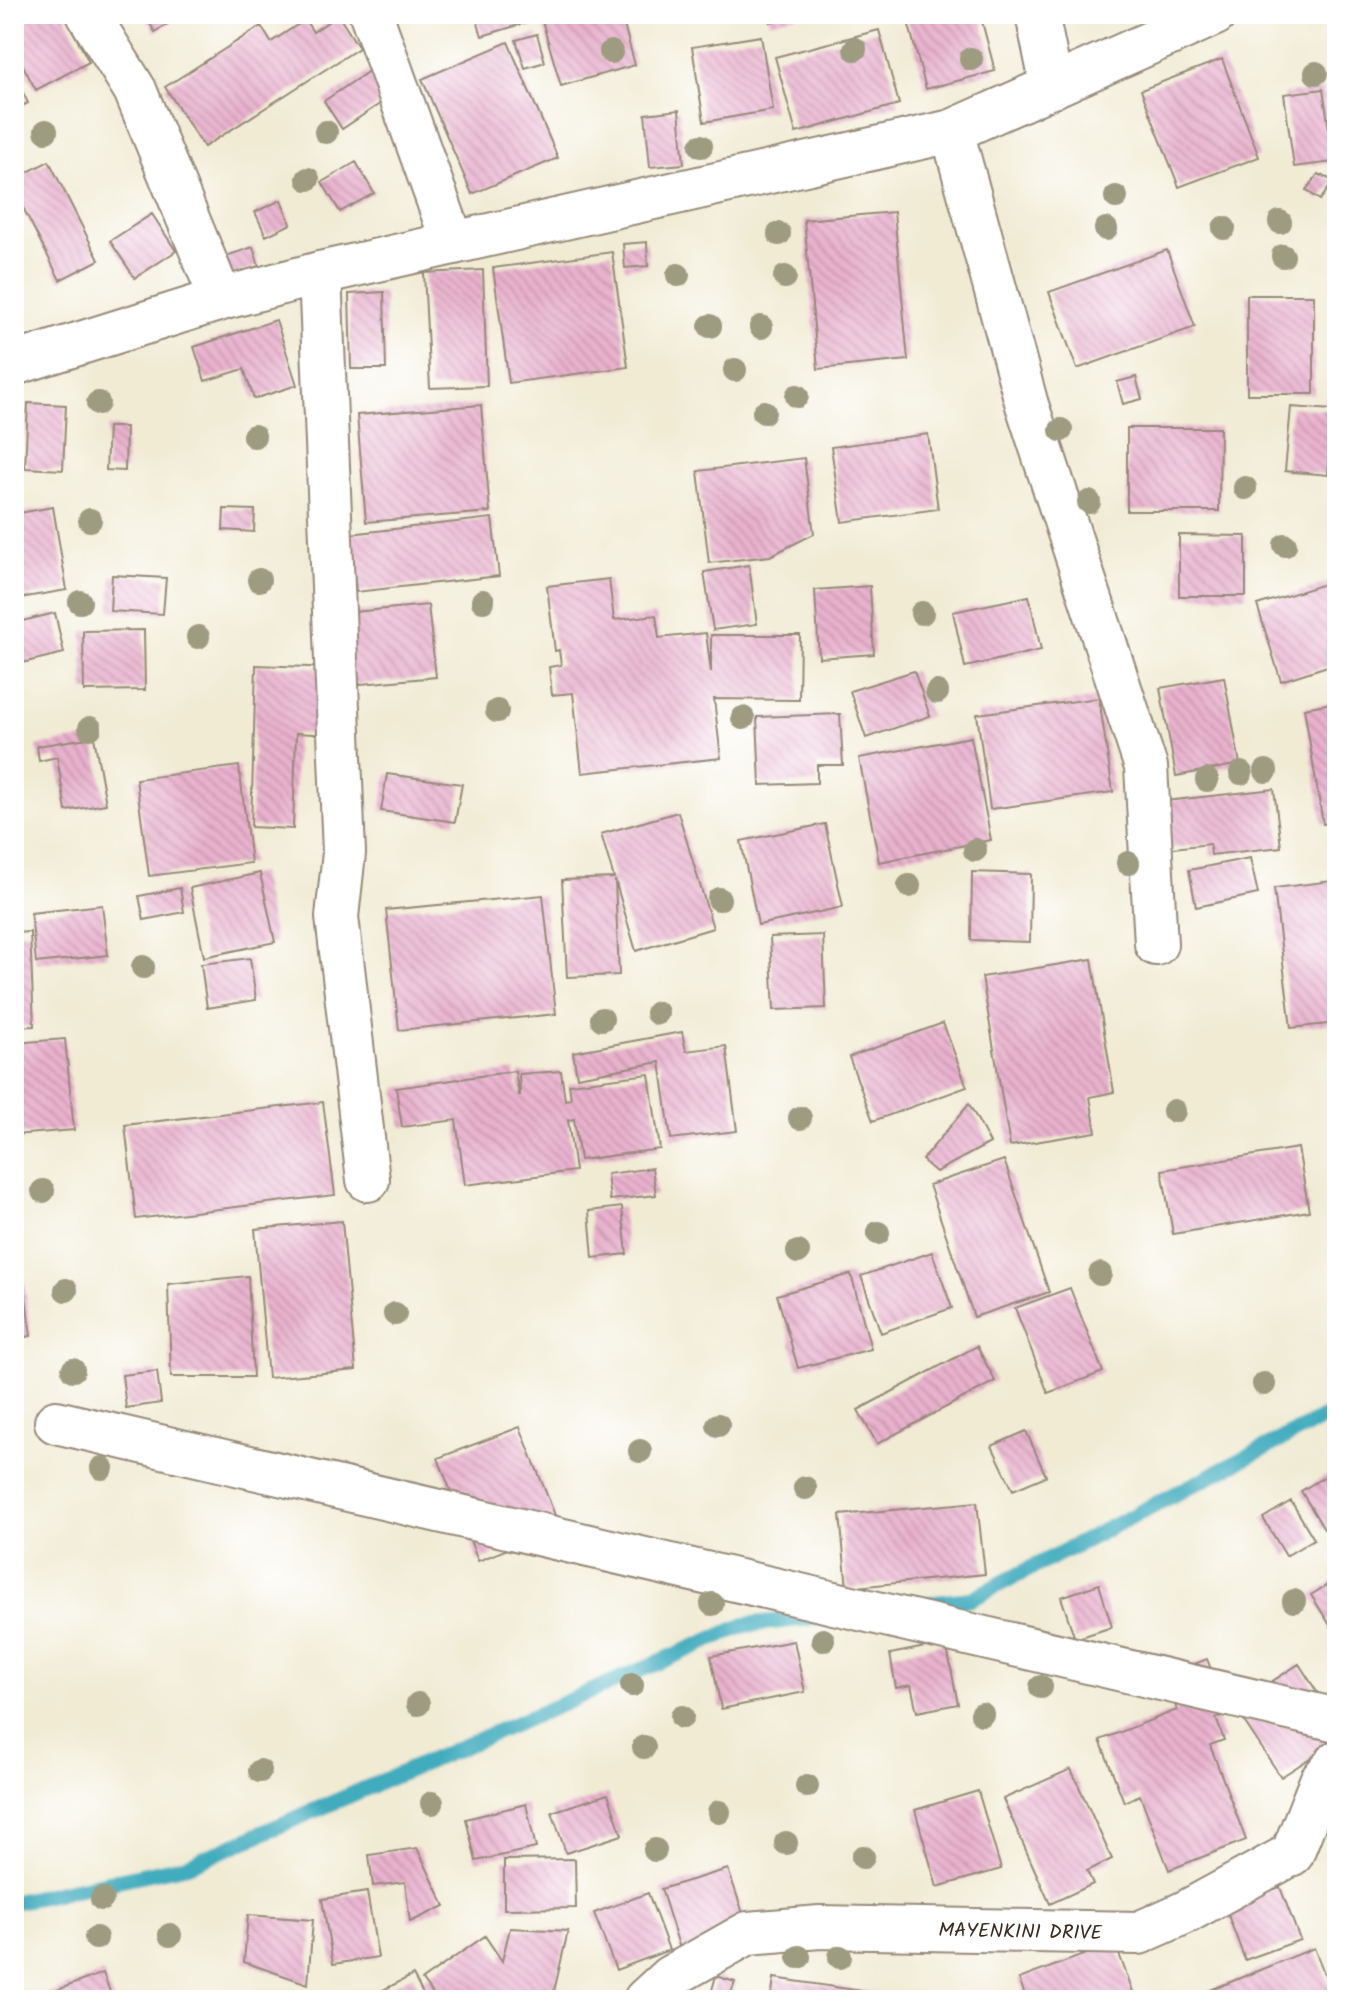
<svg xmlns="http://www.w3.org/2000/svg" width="1351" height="2014" font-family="Kalam,sans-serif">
	<defs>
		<pattern id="building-back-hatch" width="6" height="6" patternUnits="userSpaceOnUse" patternTransform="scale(2)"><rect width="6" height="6" fill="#e8b1cd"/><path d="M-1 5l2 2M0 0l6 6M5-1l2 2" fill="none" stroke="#c898b0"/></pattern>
	</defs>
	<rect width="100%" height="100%" fill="#fff"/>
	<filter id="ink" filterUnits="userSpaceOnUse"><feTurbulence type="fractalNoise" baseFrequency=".0125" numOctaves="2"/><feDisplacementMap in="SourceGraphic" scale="16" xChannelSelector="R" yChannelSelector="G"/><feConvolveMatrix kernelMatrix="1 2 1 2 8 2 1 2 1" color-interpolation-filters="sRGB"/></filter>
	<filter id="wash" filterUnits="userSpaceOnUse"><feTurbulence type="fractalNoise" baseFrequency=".006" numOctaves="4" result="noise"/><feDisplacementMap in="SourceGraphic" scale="32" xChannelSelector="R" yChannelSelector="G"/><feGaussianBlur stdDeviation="1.8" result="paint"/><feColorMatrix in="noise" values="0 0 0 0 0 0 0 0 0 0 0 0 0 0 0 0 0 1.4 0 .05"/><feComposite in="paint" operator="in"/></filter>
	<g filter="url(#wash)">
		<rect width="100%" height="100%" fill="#f1ebd4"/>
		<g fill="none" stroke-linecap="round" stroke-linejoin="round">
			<path stroke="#3facbd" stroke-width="16" d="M909,1606L971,1599L1337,1411
				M14,1902L188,1865L745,1625L826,1616"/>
		</g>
		<g id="blocks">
			<path fill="url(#building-back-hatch)" d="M14,14H64L89,62L36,90L14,49Z
				M144,14H183L155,32Z
				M475,14H530L532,21L482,36Z
				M540,14H621L635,65L561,86Z
				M767,14H797L798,15L770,22Z
				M906,14H980L995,71L926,89Z
				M338,15L359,48L204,147L165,87L261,26L271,42L305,20L313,32Z
				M879,30L899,104L796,133L775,57Z
				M537,34L545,62L525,68L516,40Z
				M761,36L773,110L704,122L692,47Z
				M508,42L558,158L472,194L422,79Z
				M1222,59L1259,157L1179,187L1141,90Z
				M375,67L393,95L342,129L324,101Z
				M14,74L28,103L14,110Z
				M1323,89L1334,162L1294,167L1284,94Z
				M679,110L684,164L650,167L645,114Z
				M49,161L99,260L60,280L14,190V179Z
				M356,162L374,193L340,212L322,182Z
				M1318,174L1334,181L1320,200L1306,190Z
				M281,200L291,224L266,236L255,212Z
				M894,212L908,360L818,369L804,220Z
				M152,214L176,251L135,278L110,241Z
				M647,242L648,266L625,268L623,244Z
				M253,247L259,266L227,277L220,258Z
				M1167,250L1195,327L1077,369L1049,292Z
				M612,252L628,367L509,383L493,268Z
				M483,270L487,386L430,388L424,273Z
				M384,292L386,369H351L349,294Z
				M1247,295H1314V394H1247Z
				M276,320L297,385L254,399L244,369L205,381L194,347Z
				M1136,377L1142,399L1123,404L1117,382Z
				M28,403L66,405L63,470L25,468Z
				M481,405L490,512L366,522L357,415Z
				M1291,407L1333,410L1328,475L1285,471Z
				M108,427H126L125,471L106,470Z
				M1127,428H1220L1219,511H1127Z
				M928,434L938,509L842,522L831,447Z
				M804,458L814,534L770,556L709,563L698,471Z
				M53,507L67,590L14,599V514Z
				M224,509L255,510L254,532L223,530Z
				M492,518L499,576L356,592L350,534Z
				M1179,535L1246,536V596H1179Z
				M749,565L757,624L713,630L704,572Z
				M112,575L166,578L163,614L110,611Z
				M609,579L614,620L656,615L659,638L706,633L711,672V635H800L799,700L714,699L721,758L582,773L573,693L552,695L549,667L561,665L559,650L555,651L547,586Z
				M1337,580V663L1281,681L1257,605Z
				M870,586L874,654L819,658L815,590Z
				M1029,596L1041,650L965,667L953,612Z
				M428,605L436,677L351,685L343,613Z
				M55,613L64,653L14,665V623Z
				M144,630L145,690L84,691L83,631Z
				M256,665L334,668L331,735L296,733L293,829L251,827Z
				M914,671L930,716L866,738L850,691Z
				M1224,677L1240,764L1176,776L1160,688Z
				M1099,698L1113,792L990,809L977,714Z
				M1337,702V821L1323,824L1304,708Z
				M840,714L843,765H817V783L760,785L757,717Z
				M94,737L106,804L66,811L57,757L39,761L37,746Z
				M971,737L991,840L879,862L859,758Z
				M239,766L251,863L149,876L136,779Z
				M387,774L462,784L455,822L381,811Z
				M1274,789L1281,847L1211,855L1210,844L1163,849L1157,802Z
				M678,812L713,928L636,951L615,880L619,975L567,977L562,880L614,878L601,834Z
				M825,824L843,907L758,925L741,841Z
				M1250,858L1258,894L1196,907L1189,870Z
				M972,872L1031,874L1030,942L971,940Z
				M260,873L275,942L204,957L190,888Z
				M1332,881L1337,923V1023L1291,1028L1274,888Z
				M180,888L184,912L144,920L139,896Z
				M543,895L556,1014L399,1030L386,910Z
				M102,905L108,955L36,963L31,913Z
				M30,932L34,1026L14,1027V933Z
				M823,935L826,1008L774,1010L770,937Z
				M250,958L256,1000L207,1008L201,964Z
				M1092,959L1114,1092L1090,1097L1096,1132L1010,1146L982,977Z
				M943,1023L967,1087L873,1121L849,1057Z
				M682,1032L686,1051L726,1046L737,1131L671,1139L660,1062L577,1077L573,1052Z
				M65,1039L74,1130L14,1135V1043Z
				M515,1071L519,1095H520L519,1074L561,1071L565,1100L571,1099L569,1084L649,1074L660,1149L580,1160L574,1119L568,1120L575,1171L465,1185L456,1120L402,1127L396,1088Z
				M323,1102L335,1195L136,1219L125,1125Z
				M969,1104L990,1143L936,1172L922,1160Z
				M1298,1148L1309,1211L1173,1234L1162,1170Z
				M1004,1160L1049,1292L974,1317L929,1185Z
				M652,1168L656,1195L610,1200L607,1174Z
				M622,1207L627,1254L593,1258L589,1211Z
				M342,1221L356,1370L268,1378L255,1229Z
				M932,1252L952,1308L881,1333L861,1276Z
				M20,1254L31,1336L14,1339V1255Z
				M851,1274L871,1349L798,1368L777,1295Z
				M248,1276L253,1377H171L168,1284Z
				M1070,1288L1103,1372L1048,1393L1015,1308Z
				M977,1346L995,1381L877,1444L858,1410Z
				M157,1371L161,1403L126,1408L122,1375Z
				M520,1427L560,1528L478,1561L438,1458Z
				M1026,1431L1046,1476L1013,1490L992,1446Z
				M1337,1469V1521L1324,1529L1301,1491Z
				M1291,1501L1314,1539L1286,1556L1263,1518Z
				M977,1502L985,1574L847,1588L840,1515Z
				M1335,1580L1337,1583V1636L1311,1595Z
				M1099,1584L1112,1627L1075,1639L1061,1597Z
				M794,1641L805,1692L721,1709L711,1656Z
				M946,1643L958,1704L917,1712L911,1685L896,1688L890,1654Z
				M1207,1659L1229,1714L1216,1718L1224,1740L1210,1745L1246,1840L1169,1870L1140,1795L1124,1802L1100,1740L1177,1710L1164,1676Z
				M1299,1664L1337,1723V1741L1281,1777L1234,1706Z
				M1071,1769L1112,1859L1087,1871L1093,1884L1050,1904L1003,1799Z
				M978,1791L1001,1869L937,1887L915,1810Z
				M608,1794L622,1835L566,1853L552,1812Z
				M526,1804L536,1848L476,1861L466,1819Z
				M417,1848L445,1906L410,1922L405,1882L373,1886L369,1855Z
				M575,1859L576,1908L504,1909V1860Z
				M728,1869L750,1934L682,1955L661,1889Z
				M1280,1887L1300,1940L1245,1960L1225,1907Z
				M367,1892L378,1957L333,1964L322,1899Z
				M648,1893L669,1950L616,1970L594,1913Z
				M248,1915L313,1920L308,1984L244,1962Z
				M510,1928L568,1931L552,2000H437L422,1980L485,1936L502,1961Z
				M1115,1943L1136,2000H1027L1019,1979Z
				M1314,1948L1335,2000H1186Z
				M103,1973L113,2000H30Z
				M413,1975L426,2000H363Z
				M716,1976L735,1982L729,2000H720L710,1997Z
				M774,1978L896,1996L895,2000H771Z"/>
		</g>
	</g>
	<g filter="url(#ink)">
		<use href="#blocks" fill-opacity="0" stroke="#968a79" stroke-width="2"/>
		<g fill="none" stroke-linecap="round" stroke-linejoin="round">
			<defs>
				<g id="minor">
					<path d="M88,14L135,90L221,299"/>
					<path d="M371,14L453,243"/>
					<path d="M1037,14L1052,87"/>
					<path d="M952,131L1027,405L1146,767L1156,944"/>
					<path d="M320,273L344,853L337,917L368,1180"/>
					<path d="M14,364L221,299L320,273L952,131L1215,14"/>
					<path d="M56,1422L1337,1720"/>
					<path id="s1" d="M645,2000L670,1977L748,1933L820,1927L1139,1933L1186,1912L1292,1854L1321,1781L1337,1762"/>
				</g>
			</defs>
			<use href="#minor" stroke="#968a79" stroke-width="46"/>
			<use href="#minor" stroke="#fff" stroke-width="42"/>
		</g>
		<g fill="#9e9c80">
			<circle cx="855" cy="49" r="12"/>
			<circle cx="611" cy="52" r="12"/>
			<circle cx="971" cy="59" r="12"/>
			<circle cx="1316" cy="73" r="12"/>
			<circle cx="46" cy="131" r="12"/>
			<circle cx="326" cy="132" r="12"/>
			<circle cx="701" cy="146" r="12"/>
			<circle cx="308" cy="179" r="12"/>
			<circle cx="1116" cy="197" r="12"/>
			<circle cx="1280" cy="222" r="12"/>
			<circle cx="1224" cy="228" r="12"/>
			<circle cx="1106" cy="229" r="12"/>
			<circle cx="779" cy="234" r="12"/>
			<circle cx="1283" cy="256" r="12"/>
			<circle cx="678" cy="275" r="12"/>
			<circle cx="785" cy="277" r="12"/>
			<circle cx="710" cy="326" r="12"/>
			<circle cx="761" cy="327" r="12"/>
			<circle cx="735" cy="370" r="12"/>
			<circle cx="797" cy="396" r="12"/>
			<circle cx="98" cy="403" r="12"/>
			<circle cx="764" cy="412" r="12"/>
			<circle cx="1061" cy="430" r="12"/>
			<circle cx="254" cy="436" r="12"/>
			<circle cx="1245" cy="488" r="12"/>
			<circle cx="1089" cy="502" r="12"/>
			<circle cx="90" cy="520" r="12"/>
			<circle cx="1285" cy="545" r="12"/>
			<circle cx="259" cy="580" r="12"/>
			<circle cx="483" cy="601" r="12"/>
			<circle cx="80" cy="602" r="12"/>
			<circle cx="922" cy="613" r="12"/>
			<circle cx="198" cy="637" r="12"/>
			<circle cx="937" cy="692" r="12"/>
			<circle cx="497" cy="711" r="12"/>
			<circle cx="743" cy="718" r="12"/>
			<circle cx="90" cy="728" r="12"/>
			<circle cx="1266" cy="771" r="12"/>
			<circle cx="1241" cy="773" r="12"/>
			<circle cx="1207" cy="780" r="12"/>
			<circle cx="975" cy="850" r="12"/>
			<circle cx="1128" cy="863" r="12"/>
			<circle cx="909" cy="886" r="12"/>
			<circle cx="719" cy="899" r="12"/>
			<circle cx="143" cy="967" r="12"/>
			<circle cx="657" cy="1013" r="12"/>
			<circle cx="602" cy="1019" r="12"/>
			<circle cx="1174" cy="1111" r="12"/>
			<circle cx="800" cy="1118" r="12"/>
			<circle cx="43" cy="1191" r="12"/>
			<circle cx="878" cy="1233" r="12"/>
			<circle cx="798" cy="1252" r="12"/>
			<circle cx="1100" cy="1274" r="12"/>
			<circle cx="66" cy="1290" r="12"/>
			<circle cx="395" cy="1314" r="12"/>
			<circle cx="73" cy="1370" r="12"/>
			<circle cx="1264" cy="1384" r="12"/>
			<circle cx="718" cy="1425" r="12"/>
			<circle cx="640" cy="1451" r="12"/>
			<circle cx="102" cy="1468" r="12"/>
			<circle cx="805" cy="1488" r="12"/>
			<circle cx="1294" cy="1601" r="12"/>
			<circle cx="712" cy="1604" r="12"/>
			<circle cx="823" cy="1640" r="12"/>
			<circle cx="632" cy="1685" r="12"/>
			<circle cx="1041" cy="1687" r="12"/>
			<circle cx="418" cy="1704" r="12"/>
			<circle cx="982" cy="1714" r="12"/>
			<circle cx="682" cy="1717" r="12"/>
			<circle cx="644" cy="1747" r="12"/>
			<circle cx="260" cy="1771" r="12"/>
			<circle cx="807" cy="1786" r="12"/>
			<circle cx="432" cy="1803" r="12"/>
			<circle cx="719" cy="1812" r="12"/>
			<circle cx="786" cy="1843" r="12"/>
			<circle cx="655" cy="1850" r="12"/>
			<circle cx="863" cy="1857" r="12"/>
			<circle cx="102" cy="1899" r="12"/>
			<circle cx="170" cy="1935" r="12"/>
			<circle cx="96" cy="1938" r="12"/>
			<circle cx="799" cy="1957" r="12"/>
			<circle cx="840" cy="1957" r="12"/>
		</g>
	</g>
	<g text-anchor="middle" stroke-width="6" stroke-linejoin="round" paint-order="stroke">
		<g font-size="20" fill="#3b2a1e" stroke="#fff">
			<text dy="7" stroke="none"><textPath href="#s1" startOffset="396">MAYENKINI DRIVE</textPath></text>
		</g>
	</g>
	<rect width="1351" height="2014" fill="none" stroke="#fff" stroke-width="48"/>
</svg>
